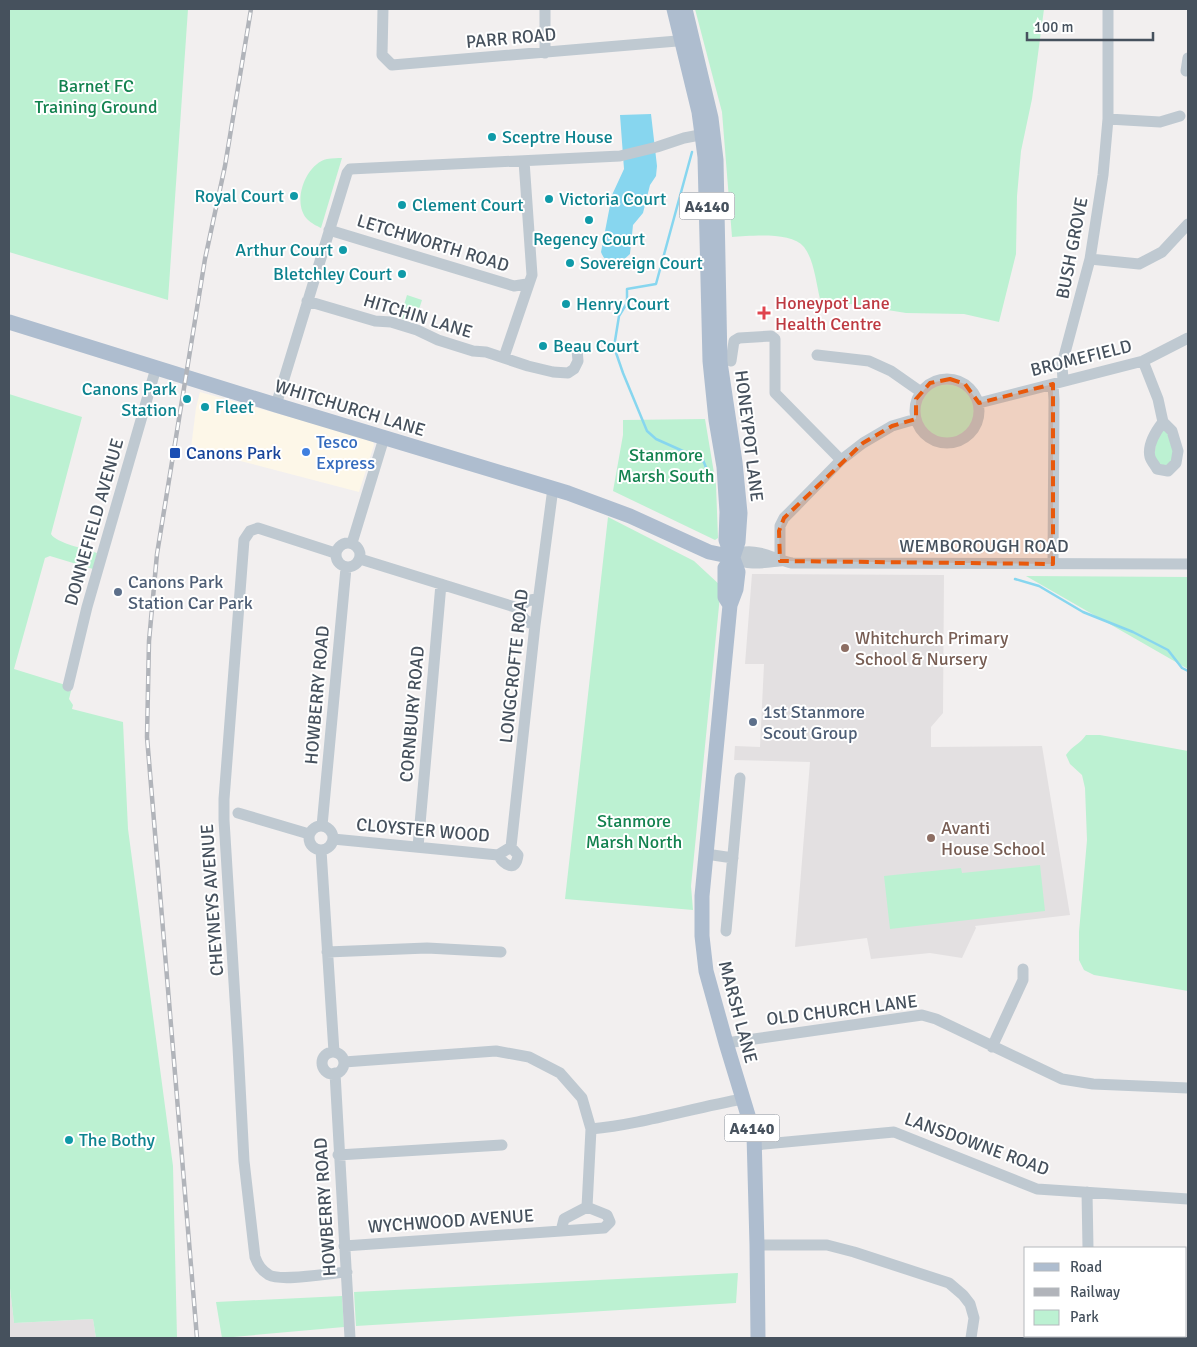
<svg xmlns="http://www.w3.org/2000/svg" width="1197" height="1347" font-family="Signika,sans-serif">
	<rect width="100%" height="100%" fill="#f2efef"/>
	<path fill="#fdf7e8" d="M200,392L369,439L373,441L374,445L359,492L191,448L196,408Z"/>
	<path fill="#e3e0e1" d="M752,574L944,575L943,713L931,727V747L1042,746L1070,915L975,926L976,928L962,958L930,953L871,959L867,938L795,947L810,762L734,760L735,746L760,747L764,664H745Z
		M9,1287L10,1288L14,1323L93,1319L96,1338H9Z"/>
	<path fill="#bcf1d2" d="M9,9H188L168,300L9,252Z
		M695,9H1044L1032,99L1021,151L1017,196L1016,254L999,322L964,314L906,313L820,299C816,282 814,260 804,247C791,231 750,236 732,237L722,112Z
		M342,158L321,228C317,226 311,223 308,220C291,204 305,164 327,159C332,158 338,158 342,158Z
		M407,295L422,300L415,322L400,318Z
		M919 411a28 28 0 1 1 56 0a28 28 0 1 1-56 0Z
		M9,394L82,417L51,534C56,543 86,549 97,553L93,569L50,556L45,558L14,669L72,687L69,699L73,705L72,709L123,722L128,829L173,1166L177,1338H96L93,1319L14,1323L10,1288L9,1287Z
		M705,419L716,485L718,538L715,540L613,491L623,435V420Z
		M1166,427L1175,452L1170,463L1165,466L1154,461L1157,431Z
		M608,517L694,561L721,586L691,886L693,910L565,899Z
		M1026,576L1188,577V669Z
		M1086,735H1100L1188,751V991L1094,975L1084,970L1079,960V932L1087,840L1085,788L1082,775L1070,764L1066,755C1072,746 1080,744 1086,735Z
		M1040,865L1045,911L890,929L884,876L961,868L962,873Z
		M738,1273L736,1303L356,1326L354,1292Z
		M342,1296L344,1327L222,1338L216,1302Z"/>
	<path fill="#87d6ef" d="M651,114L657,166L656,176L650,185L643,213L633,225L630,254L620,263C609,263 605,262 601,252L612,195L624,169L620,115Z"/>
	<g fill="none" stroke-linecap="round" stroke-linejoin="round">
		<path stroke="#87d6ef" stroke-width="2.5" d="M692,152L656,284L627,289V303L619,316L614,347L623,373L647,431L656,439L703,460L711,480
			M1015,579L1039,586L1083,612L1133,632L1168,650L1182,668L1188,671"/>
		<path stroke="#bfc9d1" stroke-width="11" d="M383,9L382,55L392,65L689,40
			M545,53V9
			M1186,71L1188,58
			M1108,119L1160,122L1180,116
			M329,230L514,286L527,284
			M1090,259L1139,264L1162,252L1188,224
			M307,301L375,321L391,322L417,330L438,340L473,351L486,352L528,366L553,372L568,373L574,369L578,361L577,349
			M817,355L869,361L891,371L921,392
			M504,357L532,275L524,161
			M731,361L734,341L739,338L771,336L775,339V393L841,460
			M1143,361L1158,399L1163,422L1172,431L1178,451L1176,463L1168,471L1157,469C1155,465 1151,461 1150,457C1147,445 1156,431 1163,422
			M915 411a32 32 0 1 1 64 0a32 32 0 1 1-64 0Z
			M1063,381L1062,364L1090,259L1103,175L1108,119V9
			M1053,384L1054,400L1053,564
			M979,403L1143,361L1188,338
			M276,405L347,173L350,169L620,156L657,147L684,138L710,133
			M336 555a12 12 0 1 1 24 0a12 12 0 1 1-24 0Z
			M352,543L384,438
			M335,553L258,528L250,531L244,540L224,799V820L238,1047L244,1161L255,1257C258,1265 261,1270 269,1275C282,1282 330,1273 347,1272
			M733,557C737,556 741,553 745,552C760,550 777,560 792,563L1188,564
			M733,557C748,566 762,563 779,561
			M360,559L521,609
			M780,561V526L784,518L795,507L841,460L863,443L892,426L916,419
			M535,625C525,622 513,611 526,602C529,600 535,599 538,599
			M68,686L87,607L156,368
			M238,813L309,834
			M309 838a12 12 0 1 1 24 0a12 12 0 1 1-24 0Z
			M322,826L346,568
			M333,839L498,855L511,847L535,625L553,488
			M418,847L441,584
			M321,850L334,1052
			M706,854L733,858
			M498,855C504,865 516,873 518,855L511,847
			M726,931L740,778
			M327,952L427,948L501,952
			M726,1043L922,1015L936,1019L1062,1079L1093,1084L1188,1088
			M992,1047L1023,980V969
			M322 1063a11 11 0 1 1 22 0a11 11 0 1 1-22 0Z
			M344,1062L496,1051L529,1057L560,1073L582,1098L591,1129L587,1207L564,1219L561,1231L344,1246
			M335,1073L350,1338
			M591,1129C643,1124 692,1108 743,1099
			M755,1145L894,1132L1037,1189L1188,1199
			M338,1155L502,1145
			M1087,1192L1088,1248
			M561,1231L604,1228L610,1222L607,1215L587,1207
			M757,1245H827L854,1252L949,1283L963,1295L970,1304L974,1318L971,1338
			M1089,1336V1338"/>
		<path stroke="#aebdcf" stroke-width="15" d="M674,9L699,112L705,157L710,361L716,420L724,467L727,512L726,540L738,572L736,589L730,605L702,896V936L706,971L726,1043L754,1135L757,1245L758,1338
			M685,9L711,118L716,160L720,362L735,462L740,513L738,542L733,557L725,568V597L730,605
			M9,322L276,405L568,493L630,516L709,552L733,557"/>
		<defs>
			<path id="rail" d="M197,1338L147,737L149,641L157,554L205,259L225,166L251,9"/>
		</defs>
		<use href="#rail" stroke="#b1b4ba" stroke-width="4.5"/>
		<use href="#rail" stroke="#fff" stroke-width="2.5" stroke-dasharray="8" stroke-linecap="butt"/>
	</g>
	<path fill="#e8590c" fill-opacity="0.2" stroke="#e8590c" stroke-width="4" stroke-dasharray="10 6" stroke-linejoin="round" d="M950,379L965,384L979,403L1053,384V564L780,561L779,531L784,518L863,443L892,426L916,419V399L930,383Z"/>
	<g fill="#0f9aa8" stroke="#fff" stroke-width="2">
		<circle cx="492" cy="137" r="5"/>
		<circle cx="294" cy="196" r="5"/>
		<circle cx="549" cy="199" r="5"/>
		<circle cx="402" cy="205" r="5"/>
		<circle cx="589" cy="220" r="5"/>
		<circle cx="343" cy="250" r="5"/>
		<circle cx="570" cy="263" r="5"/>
		<circle cx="402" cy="274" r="5"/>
		<circle cx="566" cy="304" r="5"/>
		<circle cx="543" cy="346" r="5"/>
		<circle cx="187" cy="399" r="5"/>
		<circle cx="205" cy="407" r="5"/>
		<circle cx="69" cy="1140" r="5"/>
	</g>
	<path fill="#e0444e" stroke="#fff" stroke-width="2" d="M761.5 305.5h5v5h5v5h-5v5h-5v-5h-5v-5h5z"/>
	<circle fill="#3f7fe0" stroke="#fff" stroke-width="2" cx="306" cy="452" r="5"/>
	<rect fill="#1a4fb4" stroke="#fff" stroke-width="2" x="169" y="447" width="12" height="12" rx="2.5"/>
	<g fill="#5c6f8a" stroke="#fff" stroke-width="2">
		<circle cx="118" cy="592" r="5"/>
		<circle cx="753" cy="722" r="5"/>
	</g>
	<g fill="#8d6e63" stroke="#fff" stroke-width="2">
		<circle cx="845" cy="648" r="5"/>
		<circle cx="931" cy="838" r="5"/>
	</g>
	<g text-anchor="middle" stroke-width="4" stroke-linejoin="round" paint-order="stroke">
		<g fill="#fff" stroke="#7e858e" stroke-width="1">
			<rect x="679.5" y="192.5" width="55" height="27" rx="4"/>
			<rect x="724.5" y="1114.5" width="55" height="27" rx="4"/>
		</g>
		<g font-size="16" font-weight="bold" fill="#46515d">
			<text x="707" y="212">A4140</text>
			<text x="752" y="1134">A4140</text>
		</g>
		<g font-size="18" fill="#46515d" stroke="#fff">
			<text transform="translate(511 38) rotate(-5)" y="6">PARR ROAD</text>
			<text transform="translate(433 243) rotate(17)" y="6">LETCHWORTH ROAD</text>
			<text transform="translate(1072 248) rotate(-79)" y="6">BUSH GROVE</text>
			<text transform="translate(418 316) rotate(17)" y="6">HITCHIN LANE</text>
			<text transform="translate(1081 358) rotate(-14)" y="6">BROMEFIELD</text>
			<text transform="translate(350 408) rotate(17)" y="6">WHITCHURCH LANE</text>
			<text transform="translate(749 436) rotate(83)" y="6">HONEYPOT LANE</text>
			<text transform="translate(94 522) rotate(-74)" y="6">DONNEFIELD AVENUE</text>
			<text x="984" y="552">WEMBOROUGH ROAD</text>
			<text transform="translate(514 666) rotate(-84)" y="6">LONGCROFTE ROAD</text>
			<text transform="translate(317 695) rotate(-85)" y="6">HOWBERRY ROAD</text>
			<text transform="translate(412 714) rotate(-85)" y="6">CORNBURY ROAD</text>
			<text transform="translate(423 830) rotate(5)" y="6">CLOYSTER WOOD</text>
			<text transform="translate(212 900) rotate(-94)" y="6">CHEYNEYS AVENUE</text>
			<text transform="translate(842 1010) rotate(-7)" y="6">OLD CHURCH LANE</text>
			<text transform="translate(738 1012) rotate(75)" y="6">MARSH LANE</text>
			<text transform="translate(977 1144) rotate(20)" y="6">LANSDOWNE ROAD</text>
			<text transform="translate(325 1207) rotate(-94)" y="6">HOWBERRY ROAD</text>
			<text transform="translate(451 1221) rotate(-4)" y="6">WYCHWOOD AVENUE</text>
		</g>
		<g font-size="18" fill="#13824f" stroke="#fff">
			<text x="96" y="92">Barnet FC<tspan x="96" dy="21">Training Ground</tspan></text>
			<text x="666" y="461">Stanmore<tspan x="666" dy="21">Marsh South</tspan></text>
			<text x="634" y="827">Stanmore<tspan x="634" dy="21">Marsh North</tspan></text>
		</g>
		<g font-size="18" fill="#0d838f" stroke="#fff" text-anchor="start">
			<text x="502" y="143">Sceptre House</text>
			<text x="284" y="202" text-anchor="end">Royal Court</text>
			<text x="559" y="205">Victoria Court</text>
			<text x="412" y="211">Clement Court</text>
			<text x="589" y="245" text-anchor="middle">Regency Court</text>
			<text x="333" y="256" text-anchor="end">Arthur Court</text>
			<text x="580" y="269">Sovereign Court</text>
			<text x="392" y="280" text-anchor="end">Bletchley Court</text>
			<text x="576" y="310">Henry Court</text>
			<text x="553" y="352">Beau Court</text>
			<text x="177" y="395" text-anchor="end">Canons Park<tspan x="177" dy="21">Station</tspan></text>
			<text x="215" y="413">Fleet</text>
			<text x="79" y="1146">The Bothy</text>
		</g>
		<g font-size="18" fill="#be3a42" stroke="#fff" text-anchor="start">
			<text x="775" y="309">Honeypot Lane<tspan x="775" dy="21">Health Centre</tspan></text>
		</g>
		<g font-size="18" fill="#366cbe" stroke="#fff" text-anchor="start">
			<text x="316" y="448">Tesco<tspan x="316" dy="21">Express</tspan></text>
		</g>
		<g font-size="18" fill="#164399" stroke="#fff" text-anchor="start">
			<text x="186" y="459">Canons Park</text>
		</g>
		<g font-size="18" fill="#4e5e75" stroke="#fff" text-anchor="start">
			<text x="128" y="588">Canons Park<tspan x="128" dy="21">Station Car Park</tspan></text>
			<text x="763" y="718">1st Stanmore<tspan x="763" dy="21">Scout Group</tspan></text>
		</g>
		<g font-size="18" fill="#785e54" stroke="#fff" text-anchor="start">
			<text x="855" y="644">Whitchurch Primary<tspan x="855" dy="21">School &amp; Nursery</tspan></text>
			<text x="941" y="834">Avanti<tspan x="941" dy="21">House School</tspan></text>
		</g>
	</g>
	<rect width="1197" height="1347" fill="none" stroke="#46515d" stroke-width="20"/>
	<rect x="1024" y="1247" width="162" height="90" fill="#ffffff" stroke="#b5b9be"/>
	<rect x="1034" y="1263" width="25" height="8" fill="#aebdcf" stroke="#b5b9be"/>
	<text x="1070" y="1272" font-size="15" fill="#46515d">Road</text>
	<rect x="1034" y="1288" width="25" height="8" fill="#b1b4ba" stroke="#b5b9be"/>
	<text x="1070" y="1297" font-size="15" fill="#46515d">Railway</text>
	<rect x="1034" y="1310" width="25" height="15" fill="#bcf1d2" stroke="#b5b9be"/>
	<text x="1070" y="1322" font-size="15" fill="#46515d">Park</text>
	<path d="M1027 32v8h126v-8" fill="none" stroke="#46515d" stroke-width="2.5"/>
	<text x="1034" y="32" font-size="15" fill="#46515d" stroke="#ffffff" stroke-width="4" paint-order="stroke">100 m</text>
</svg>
